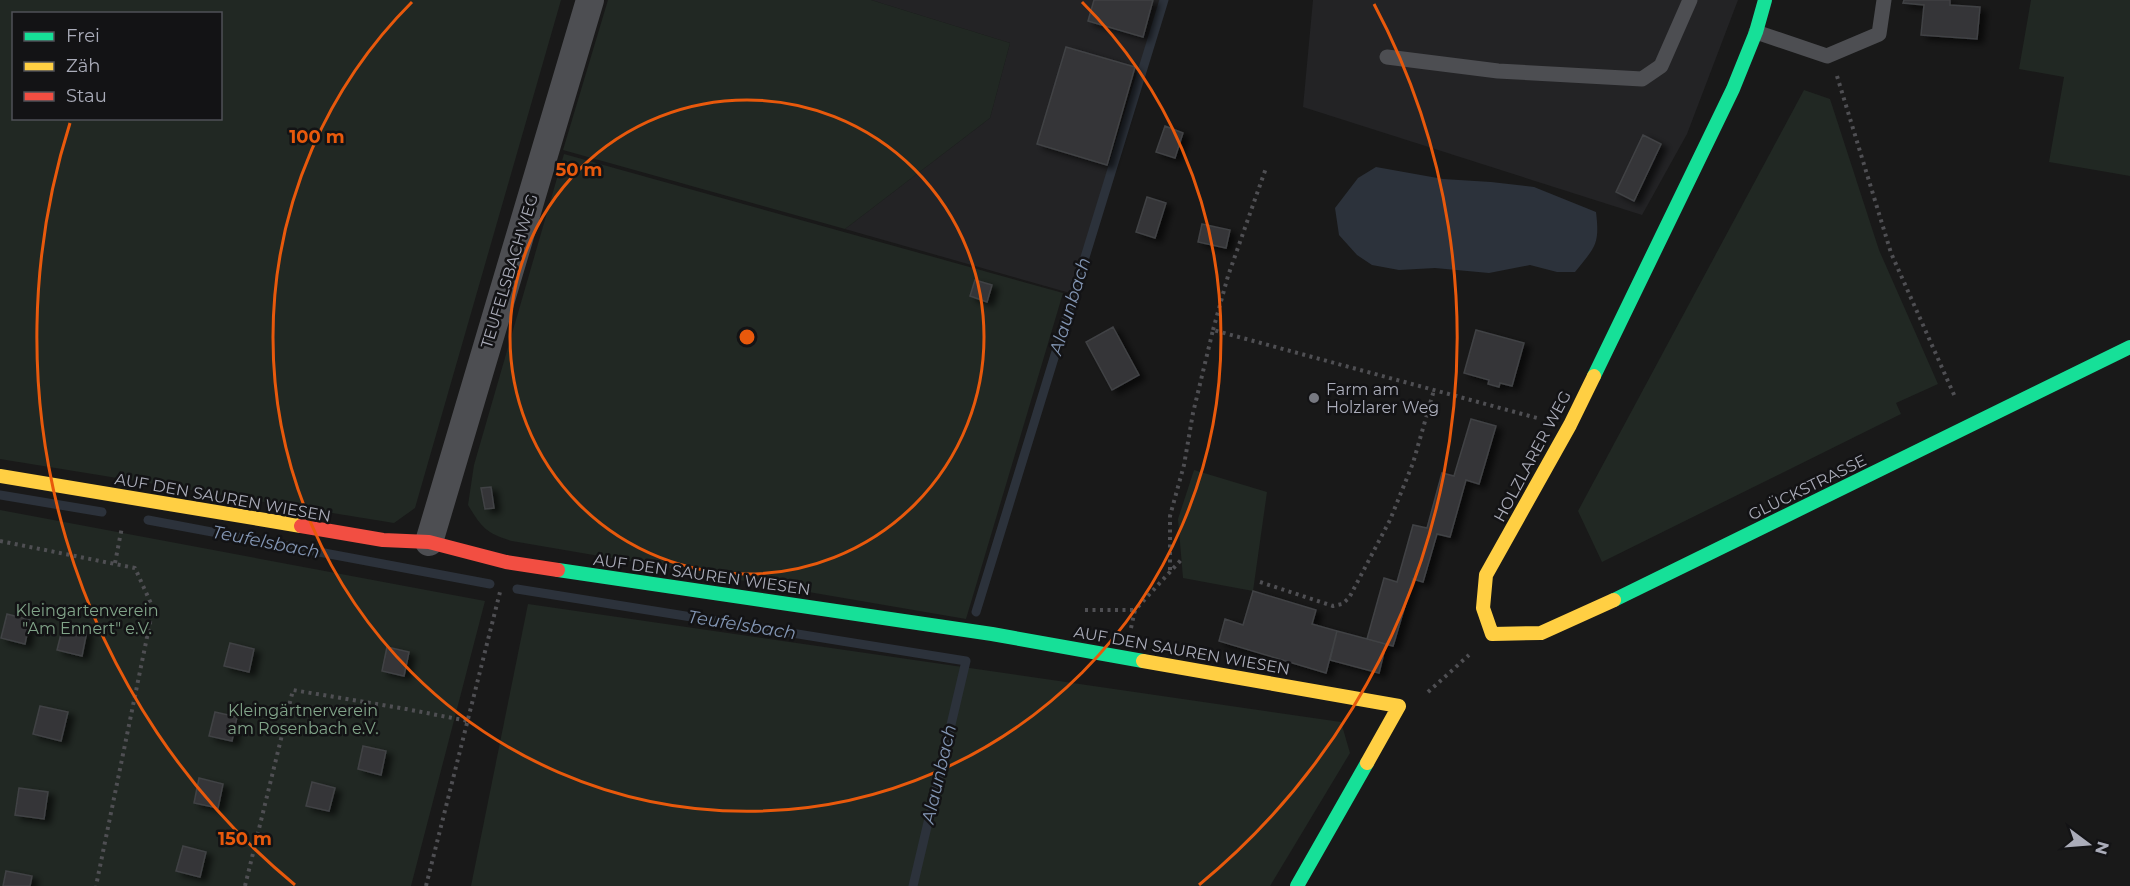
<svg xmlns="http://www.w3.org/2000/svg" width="2130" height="886" font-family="Montserrat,sans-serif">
	<defs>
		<filter id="shadow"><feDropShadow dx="6" dy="4" stdDeviation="3" flood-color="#0009"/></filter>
	</defs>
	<rect width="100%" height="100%" fill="#191919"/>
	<path fill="#232325" d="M871,0H1160L1070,293L845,229L990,118L1010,43Z
		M1313,0H1738L1687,134L1642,215L1303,107Z"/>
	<path fill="#212823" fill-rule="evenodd" d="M0,0H561L415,508L394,523L0,459ZM14,14H220V118H14Z
		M608,0H871L1010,43L990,118L845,229L563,150Z
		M2031,0H2130V176L2049,162L2064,77L2019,69Z
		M1804,90L1830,99L1879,250L1938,384L1896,403L1901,414L1602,562L1578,511Z
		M564,154L1063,293L966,619L512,541C486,533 482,528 468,505L474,465Z
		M1194,470L1267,492L1253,591L1183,578L1178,519Z
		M0,510L485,601L411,886H0Z
		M528,604L1341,722L1350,753L1270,886H471Z"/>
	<path fill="#2c323b" d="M1376,167L1443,179L1491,182L1534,187L1596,212C1600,245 1595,247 1575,272H1557L1530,265L1489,273L1435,268L1399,270L1372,265L1357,255L1339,235L1335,208L1358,178Z"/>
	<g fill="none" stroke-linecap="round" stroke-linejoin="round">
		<path stroke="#2c323b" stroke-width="9" d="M0,495L102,512
			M148,520L490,584
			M517,589L966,661L913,886
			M976,612L1164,0"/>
	</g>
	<path fill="#353537" stroke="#414245" stroke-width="1.5" filter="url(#shadow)" d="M1094,0H1153L1143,37L1088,21Z
		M1904,0H1950V5L1980,7L1977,39L1921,35L1924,5L1903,3Z
		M1066,47L1135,67L1107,165L1037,144Z
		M1165,126L1183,133L1175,158L1156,152Z
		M1643,135L1661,144L1634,201L1616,192Z
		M1147,197L1166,203L1155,238L1136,232Z
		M1202,224L1230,230L1226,248L1198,242Z
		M975,280L992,285L987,302L970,296Z
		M1113,327L1139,375L1112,390L1086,342Z
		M1476,330L1524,343L1512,386L1500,383L1499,387L1488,384L1489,380L1464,373Z
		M1471,419L1496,426L1479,484L1466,480L1450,537L1437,534L1423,582L1413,579L1393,646L1367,639L1384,578L1397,582L1413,525L1427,528L1442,473L1454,476Z
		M491,487L494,508L485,509L481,488Z
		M1253,591L1316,610L1312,624L1337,631L1326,673L1219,641L1225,619L1243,625Z
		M7,614L30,620L25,644L1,638Z
		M63,626L87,631L82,656L57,650Z
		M1337,631L1386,644L1379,673L1330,660Z
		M230,643L254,649L249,672L224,666Z
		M387,647L409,652L404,676L382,671Z
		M40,706L68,712L61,741L33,734Z
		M215,712L237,717L232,741L209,736Z
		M363,746L386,751L381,775L358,769Z
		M199,778L223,784L218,808L194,803Z
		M312,782L335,788L329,811L306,806Z
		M19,788L48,792L44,819L15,815Z
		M183,846L206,852L200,877L176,871Z
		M6,871L32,876L30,886H3Z"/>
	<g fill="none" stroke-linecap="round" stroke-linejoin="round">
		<path stroke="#4f4f53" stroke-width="4" stroke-dasharray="3 4.5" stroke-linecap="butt" d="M1837,76L1891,253L1955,397
			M1213,330L1228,276L1266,168
			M0,541L135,568L153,608L96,886
			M115,563L122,527
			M1170,570V516L1184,465L1193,413L1213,330L1537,418
			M1260,582L1333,606L1342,604L1349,598L1390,520L1413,463L1434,390
			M1085,610H1135
			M1131,628L1135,610L1181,560
			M1428,692L1469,655
			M245,886L293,690L406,709L468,721
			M426,886L500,592"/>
		<path stroke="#4d4e52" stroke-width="15" d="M1756,32L1827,56L1879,34L1884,0
			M1387,57L1498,71L1642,79L1661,66L1690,0"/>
		<path stroke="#4d4e52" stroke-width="28" d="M429,542L590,0"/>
		<path stroke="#16e098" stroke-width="14" d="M1594,376L1733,89L1756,32L1765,0
			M558,570L992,634L1143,661
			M1614,600L2130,347
			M1297,886L1367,763"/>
		<path stroke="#ffcf43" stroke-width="14" d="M1594,376L1570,425L1486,575L1483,608L1492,634L1541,633L1614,600
			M0,476L301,526
			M1143,661L1399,706L1367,763"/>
		<path stroke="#f24e42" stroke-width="14" d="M301,526L383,540L429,542L506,562L558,570"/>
	</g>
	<g fill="none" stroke="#e8590c" stroke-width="3">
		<circle cx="747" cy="337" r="237"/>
		<path d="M1082 2A474 474 0 1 1 412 2"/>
		<path d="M295 885A710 710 0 0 1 70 123M1374 4A710 710 0 0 1 1199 885"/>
	</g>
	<circle fill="#777981" stroke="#131315" stroke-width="2" cx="1314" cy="398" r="6"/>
	<g text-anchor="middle" stroke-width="5" stroke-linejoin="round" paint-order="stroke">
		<g font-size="16" fill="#aaacb9" stroke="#131315">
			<text transform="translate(509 271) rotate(-73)" y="6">TEUFELSBACHWEG</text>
			<text transform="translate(1532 456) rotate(-62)" y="6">HOLZLARER WEG</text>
			<text transform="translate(1807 487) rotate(-26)" y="6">GLÜCKSTRASSE</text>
			<text transform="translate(223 497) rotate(10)" y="6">AUF DEN SAUREN WIESEN</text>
			<text transform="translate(702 574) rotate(8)" y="6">AUF DEN SAUREN WIESEN</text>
			<text transform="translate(1182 650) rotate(10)" y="6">AUF DEN SAUREN WIESEN</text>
		</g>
		<g font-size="16" fill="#aaacb9" stroke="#131315" text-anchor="start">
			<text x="1326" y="395">Farm am<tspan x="1326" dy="18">Holzlarer Weg</tspan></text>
		</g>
		<g font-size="16" fill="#81a489" stroke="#131315">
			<text x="87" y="616">Kleingartenverein<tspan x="87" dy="18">"Am Ennert" e.V.</tspan></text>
			<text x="303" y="716">Kleingärtnerverein<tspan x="303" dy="18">am Rosenbach e.V.</tspan></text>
		</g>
		<g font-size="18" font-style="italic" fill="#8295b3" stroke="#131315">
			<text transform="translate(1070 306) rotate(-73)" y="6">Alaunbach</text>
			<text transform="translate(266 542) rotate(11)" y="6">Teufelsbach</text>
			<text transform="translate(742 625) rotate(9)" y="6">Teufelsbach</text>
			<text transform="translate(939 774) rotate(-77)" y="6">Alaunbach</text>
		</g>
	</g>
	<circle cx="747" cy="337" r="9" fill="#e8590c" stroke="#131315" stroke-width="3"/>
	<g font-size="18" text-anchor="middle" font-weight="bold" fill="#e8590c" stroke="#131315" stroke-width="5" stroke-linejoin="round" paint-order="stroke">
		<text x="317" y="143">100 m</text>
		<text x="579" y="176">50 m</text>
		<text x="245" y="845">150 m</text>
	</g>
	<rect x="12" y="12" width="210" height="108" fill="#131315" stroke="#4f5057" stroke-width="1.5"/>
	<rect x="24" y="32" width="30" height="9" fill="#16e098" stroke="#4f5057" stroke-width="1.5"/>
	<text x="66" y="42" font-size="18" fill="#aaacb9">Frei</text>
	<rect x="24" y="62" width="30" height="9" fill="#ffcf43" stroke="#4f5057" stroke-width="1.5"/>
	<text x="66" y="72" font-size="18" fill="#aaacb9">Zäh</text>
	<rect x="24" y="92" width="30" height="9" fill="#f24e42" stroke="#4f5057" stroke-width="1.5"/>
	<text x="66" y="102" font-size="18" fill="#aaacb9">Stau</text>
	<g transform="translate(2088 844) rotate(106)" stroke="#131315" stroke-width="4.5" paint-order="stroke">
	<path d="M0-4.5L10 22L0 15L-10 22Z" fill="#aaacb9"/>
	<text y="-9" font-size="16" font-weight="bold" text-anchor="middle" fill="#aaacb9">N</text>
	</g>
</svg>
